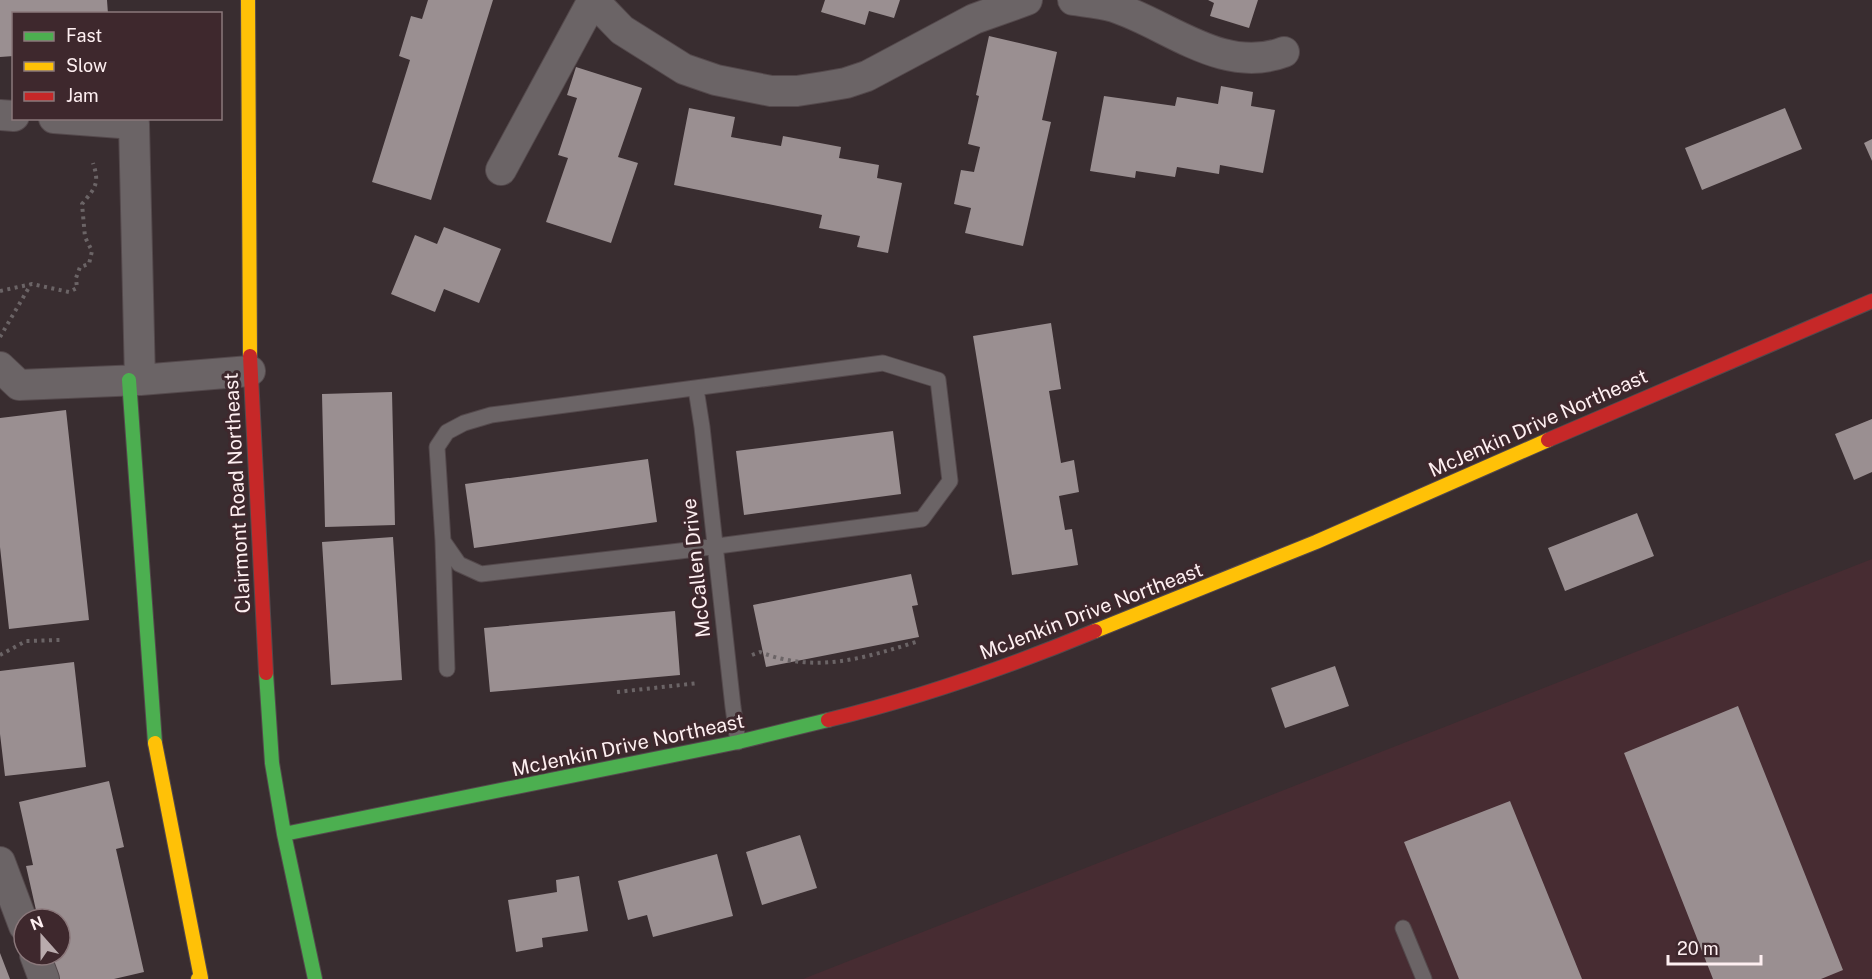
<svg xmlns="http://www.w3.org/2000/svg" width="1872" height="979" font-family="'Public Sans',sans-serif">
	<rect width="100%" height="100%" fill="#392d30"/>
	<path fill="#472c32" d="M1872,559V979H803Z"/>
	<path fill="#9a8f91" d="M0,0H107L108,14H14V56L0,57Z
		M428,0H493L431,200L372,182L410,60L399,56L411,16L422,19Z
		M825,0H900L894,18L869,11L865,25L821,12Z
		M1208,0H1258L1249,28L1210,16L1214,3Z
		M989,36L1057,52L1042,120L1051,122L1023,246L965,233L971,208L954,204L961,170L974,172L980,147L968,144L979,96L976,95Z
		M576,67L642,88L618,157L638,163L611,243L546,222L568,158L558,155L577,98L567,95Z
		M1221,86L1253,92L1251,106L1275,110L1263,173L1220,165L1219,174L1177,167L1175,177L1136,171L1135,178L1090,171L1104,96L1175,106L1177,97L1218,104Z
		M689,108L735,117L731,137L781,146L783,136L841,147L839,158L879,165L877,178L902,183L888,253L857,247L860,236L819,228L822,215L674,185Z
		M1785,108L1802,149L1702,190L1685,148Z
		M1872,139V161L1864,143Z
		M444,227L501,249L479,303L444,289L435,312L391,294L415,235L437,244Z
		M1051,323L1061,389L1049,391L1061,463L1074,460L1079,492L1059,496L1065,530L1072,529L1078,565L1012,575L973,336Z
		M392,392L395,525L325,527L322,394Z
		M66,410L89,620L9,629L0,547V418Z
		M1872,419V472L1854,480L1835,434Z
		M893,431L901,494L744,515L736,451Z
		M648,459L657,522L474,548L465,484Z
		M1637,513L1654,556L1565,591L1548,548Z
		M393,537L402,680L331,685L322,542Z
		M911,574L918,605L912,606L919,637L766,667L753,605Z
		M675,611L680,675L490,692L484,628Z
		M74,662L86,767L5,776L0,734V671Z
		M1335,666L1349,706L1285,728L1271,688Z
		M1738,706L1843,970L1821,979H1713L1624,753Z
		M109,781L124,847L116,849L144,972L114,979H52L46,955H60V919H38L26,866L33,865L19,802Z
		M1510,801L1582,979H1459L1404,842Z
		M800,835L817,888L762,905L746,852Z
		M717,854L733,916L653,937L647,915L628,920L618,881Z
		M579,876L588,931L542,938L543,947L516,952L508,900L557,892L556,880Z
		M0,953L10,979H0Z"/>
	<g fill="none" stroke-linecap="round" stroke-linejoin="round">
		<defs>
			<path id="lane" d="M883,363L938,380L950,481L922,519L680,551L481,574L459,564L443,541L437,447L447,432L464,423L491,415Z
				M696,389L702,427L733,707L738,742
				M443,541L447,669
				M1403,928L1424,979"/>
			<path id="street" d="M593,0L622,30L684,69L716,80L771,91H797L823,87L846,83L867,76L974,19L1027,0
				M1073,0C1087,2 1101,3 1114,7C1169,25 1223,75 1284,52
				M0,115L14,116
				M54,118L134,124L140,380
				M501,170L593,0
				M0,367L19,385L140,380L250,371
				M0,862L24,926
				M35,955L44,979"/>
			<path id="fast" d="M129,380L155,743
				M266,673L272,763L284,834L315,979
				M284,834L738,742L828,720"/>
			<path id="slow" d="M248,0L250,356
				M1095,631L1316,542L1548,440
				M155,743L201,978L198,979"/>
			<path id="jam" d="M250,356L266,673
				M1548,440L1872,301
				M828,720C919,698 1008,667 1095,631"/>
		</defs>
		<use href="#lane" stroke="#54494c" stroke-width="17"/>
		<use href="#street" stroke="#54494c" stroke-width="32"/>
		<use href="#fast" stroke="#54494c" stroke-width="16"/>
		<use href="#slow" stroke="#54494c" stroke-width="16"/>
		<use href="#jam" stroke="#54494c" stroke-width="16"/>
		<path stroke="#6b6466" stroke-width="4" stroke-dasharray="3 4.5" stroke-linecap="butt" d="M0,291L32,284L69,292L77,288L76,278L80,267L89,264L92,251L85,237L82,204C95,188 100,184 93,163
			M0,337L31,284
			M0,655L26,641L60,640
			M752,655L760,652C816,674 865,658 919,641
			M617,692L699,683"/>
		<use href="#lane" stroke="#6b6466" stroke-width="15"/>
		<use href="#street" stroke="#6b6466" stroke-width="30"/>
		<use href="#fast" stroke="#4caf50" stroke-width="14"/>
		<use href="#slow" stroke="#ffc107" stroke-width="14"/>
		<use href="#jam" stroke="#c62828" stroke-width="14"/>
	</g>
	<g text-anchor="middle" stroke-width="6" stroke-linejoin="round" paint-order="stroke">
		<g font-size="20" fill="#feeff1" stroke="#3e282d">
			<text transform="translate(1538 423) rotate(-24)" y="7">McJenkin Drive Northeast</text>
			<text transform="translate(237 493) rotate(-93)" y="7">Clairmont Road Northeast</text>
			<text transform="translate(696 568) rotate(-96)" y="7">McCallen Drive</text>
			<text transform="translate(1091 611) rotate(-21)" y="7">McJenkin Drive Northeast</text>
			<text transform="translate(628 745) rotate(-12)" y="7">McJenkin Drive Northeast</text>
		</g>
	</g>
	<rect x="12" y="12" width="210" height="108" fill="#3e282d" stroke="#8b787b" stroke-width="1.5"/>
	<rect x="24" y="32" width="30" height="9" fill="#4caf50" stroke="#8b787b" stroke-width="1.5"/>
	<text x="66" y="42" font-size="18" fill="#feeff1">Fast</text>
	<rect x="24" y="62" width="30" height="9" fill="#ffc107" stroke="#8b787b" stroke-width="1.5"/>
	<text x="66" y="72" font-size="18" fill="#feeff1">Slow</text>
	<rect x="24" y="92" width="30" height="9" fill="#c62828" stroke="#8b787b" stroke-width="1.5"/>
	<text x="66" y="102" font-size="18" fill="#feeff1">Jam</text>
	<g transform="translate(42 937) rotate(339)"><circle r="28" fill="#3e282d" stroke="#8b787b" stroke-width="1.5"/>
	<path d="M0-4.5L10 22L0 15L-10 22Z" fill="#b9abad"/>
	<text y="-9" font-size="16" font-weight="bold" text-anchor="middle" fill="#feeff1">N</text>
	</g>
	<path d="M1668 955v9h93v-9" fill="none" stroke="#feeff1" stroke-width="3"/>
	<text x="1677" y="955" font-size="18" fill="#feeff1" stroke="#3e282d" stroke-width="4.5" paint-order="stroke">20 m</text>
</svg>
